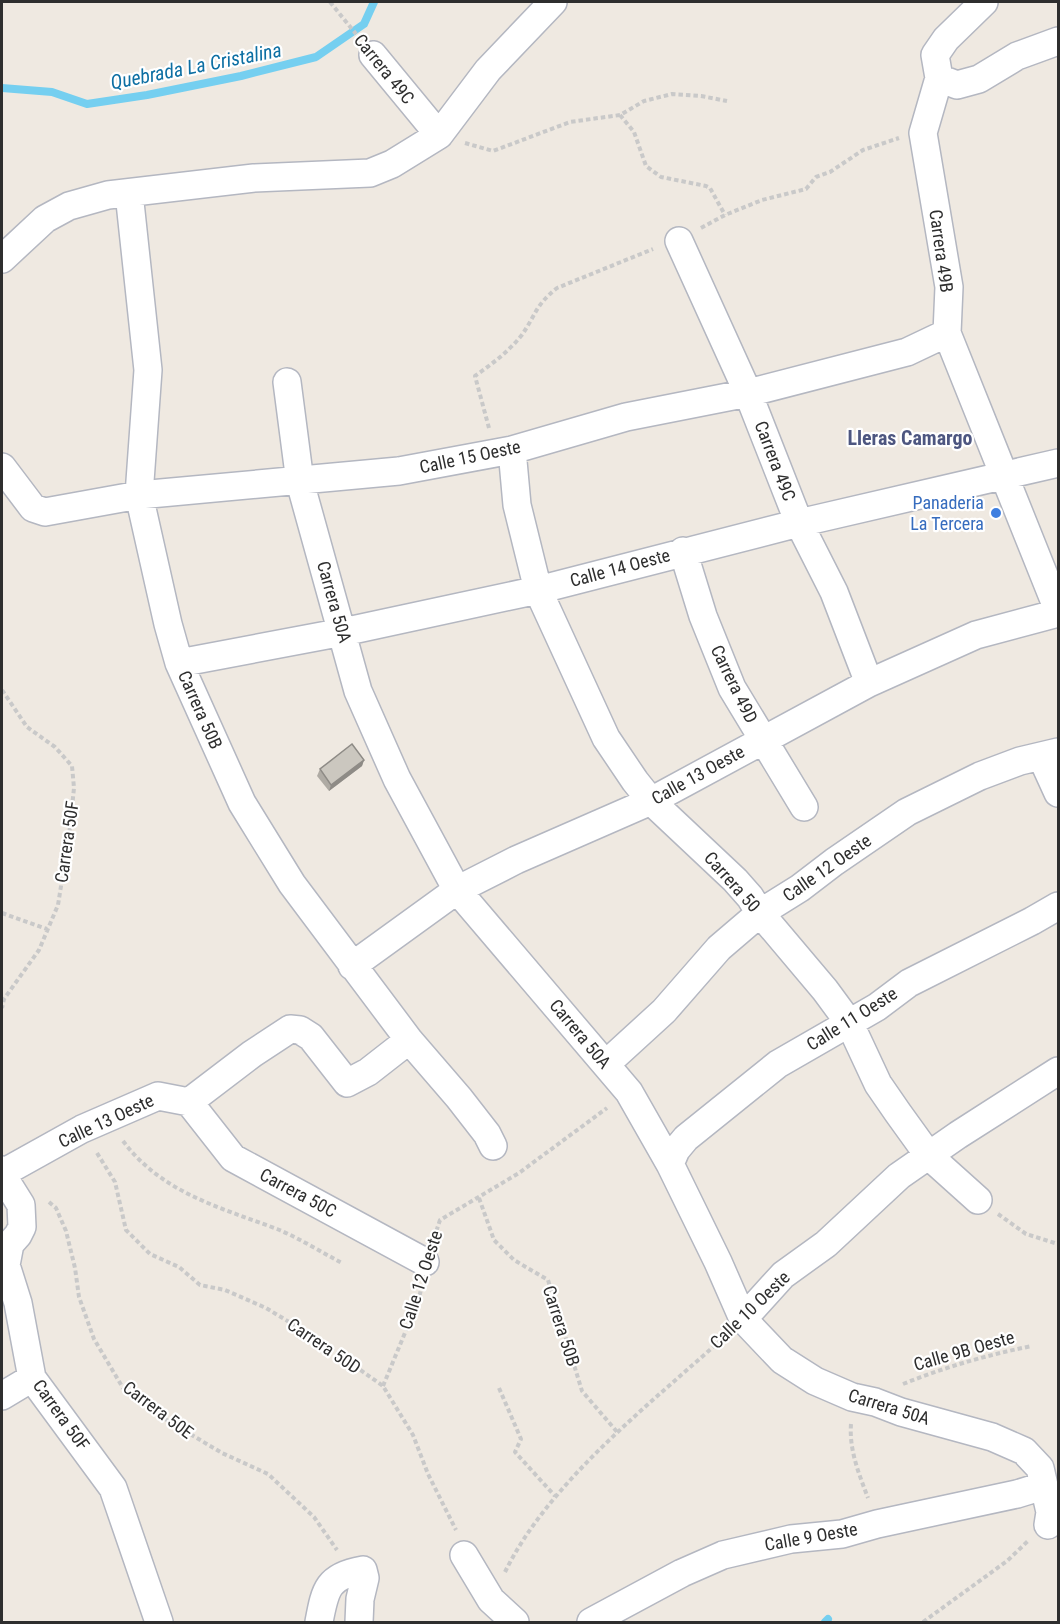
<svg xmlns="http://www.w3.org/2000/svg" width="1060" height="1624" font-family="'Roboto Condensed',sans-serif">
	<rect width="100%" height="100%" fill="#efe9e1"/>
	<g fill="none" stroke-linecap="round" stroke-linejoin="round">
		<path stroke="#75cff0" stroke-width="8" d="M2,88L52,92L87,104L147,95L241,76L316,57L364,24L374,2
			M825,1622L828,1619"/>
		<defs>
			<path id="minor" d="M984,2L946,39L935,55L939,78L923,133L949,287L947,333L1058,610
				M373,55L439,135
				M939,78L957,85L979,79L1017,56L1058,41
				M129,193L148,370L139,495L168,624L179,663L242,803L292,884L409,1040L459,1098L487,1134L493,1146
				M679,241L748,393L799,523L834,592L869,683
				M2,259L45,219L69,206L108,195L254,178L370,173L392,164L439,135L488,70L553,2
				M287,382L300,482L358,691L397,779L457,890L629,1092L670,1164L718,1262L743,1319L782,1360L815,1381L852,1397L875,1402L901,1412L992,1437L1024,1451L1040,1468L1050,1512L1048,1525
				M512,450L517,505L538,590L606,738L635,781L651,801L735,880L750,897L760,913L825,990L850,1024L878,1084L898,1113L929,1156L978,1200
				M2,467L33,508L45,512L139,495L399,471L512,450L626,417L748,393L907,352L947,333
				M683,551L703,616L732,688L804,807
				M179,663L343,632L538,590L799,523L1058,463
				M1042,758L1058,793
				M352,966L457,890L516,860L651,801L869,683L976,635L1058,613
				M606,1064L664,1011L719,948L760,913L800,888L834,862L907,812L980,776L1020,761L1058,752
				M189,1102L233,1158L425,1262
				M670,1164L676,1150L686,1138L778,1064L877,1007L909,983L1032,921L1058,906
				M2,1170L6,1181L21,1205L22,1227L18,1235L10,1244L6,1265L18,1303L32,1378L113,1488L159,1622
				M3,1173L82,1129L158,1096L189,1102L252,1054L290,1029L300,1030L311,1037L347,1083L368,1072L409,1040
				M743,1319L783,1275L826,1244L899,1176L958,1135L1058,1071
				M2,1396L32,1378
				M464,1555L491,1600L515,1622
				M319,1622C325,1590 327,1576 363,1570L365,1578L360,1599L359,1622
				M591,1622L682,1573L723,1555L791,1539L842,1534L877,1524L1017,1494L1043,1486"/>
		</defs>
		<use href="#minor" stroke="#b4b7c1" stroke-width="30"/>
		<path stroke="#c9c9c9" stroke-width="4" stroke-dasharray="4.5 3" stroke-linecap="butt" d="M330,2L356,34
			M620,115L634,132L646,166L661,177L706,186L710,188L725,215
			M465,143L493,151L570,122L620,115L644,101L672,94L701,96L727,101
			M701,228L725,215L762,200L806,189L816,177L830,172L863,150L899,138
			M489,428L475,376C492,364 508,352 521,336C535,317 535,305 557,288L653,249
			M2,690L27,727L55,747L72,766L74,788L69,836L58,905L39,950L4,999L2,1008
			M2,913L47,929
			M123,1141C162,1193 219,1207 277,1229C299,1238 321,1252 342,1263
			M97,1153L115,1182L126,1230L150,1254L179,1267L200,1285L225,1290L266,1308L314,1337L383,1386L413,1435L428,1474L456,1530
			M479,1198L494,1240L514,1260L548,1280L582,1391L618,1433
			M49,1202L56,1208L66,1231L75,1268L79,1297L94,1339L123,1388L165,1419L222,1453L268,1474L314,1517L337,1550
			M998,1214L1026,1234L1058,1244
			M434,1238L440,1220L519,1173L607,1108
			M903,1384C945,1367 987,1355 1032,1346
			M383,1386L419,1299L421,1289
			M499,1388L521,1439L515,1452L555,1496
			M851,1424C849,1450 859,1474 868,1498
			M505,1572C549,1482 649,1405 723,1338
			M923,1622L1007,1561L1029,1540"/>
		<use href="#minor" stroke="#fff" stroke-width="27"/>
	</g>
	<path fill="#afaba4" d="M364,760L362,766L329,791L317,776L320,769Z"/>
	<path fill="#8e8b86" d="M364,760L362,766L329,791L331,785Z"/>
	<path fill="#cbc7bf" stroke="#8e8b86" stroke-width="1.5" d="M352,744L364,760L331,785L320,769Z"/>
	<circle fill="#3f7fe0" stroke="#fff" stroke-width="2" cx="996" cy="513" r="6"/>
	<g text-anchor="middle" stroke-width="4.5" stroke-linejoin="round" paint-order="stroke">
		<g font-size="18" fill="#2e2e2e" stroke="#fff">
			<text transform="translate(384 69) rotate(51)" y="6">Carrera 49C</text>
			<text transform="translate(941 251) rotate(82)" y="6">Carrera 49B</text>
			<text transform="translate(470 457) rotate(-12)" y="6">Calle 15 Oeste</text>
			<text transform="translate(775 461) rotate(69)" y="6">Carrera 49C</text>
			<text transform="translate(620 568) rotate(-15)" y="6">Calle 14 Oeste</text>
			<text transform="translate(334 602) rotate(74)" y="6">Carrera 50A</text>
			<text transform="translate(734 684) rotate(64)" y="6">Carrera 49D</text>
			<text transform="translate(200 710) rotate(66)" y="6">Carrera 50B</text>
			<text transform="translate(698 775) rotate(-29)" y="6">Calle 13 Oeste</text>
			<text transform="translate(67 842) rotate(-82)" y="6">Carrera 50F</text>
			<text transform="translate(827 868) rotate(-35)" y="6">Calle 12 Oeste</text>
			<text transform="translate(732 882) rotate(48)" y="6">Carrera 50</text>
			<text transform="translate(852 1019) rotate(-32)" y="6">Calle 11 Oeste</text>
			<text transform="translate(580 1034) rotate(50)" y="6">Carrera 50A</text>
			<text transform="translate(106 1121) rotate(-25)" y="6">Calle 13 Oeste</text>
			<text transform="translate(298 1193) rotate(28)" y="6">Carrera 50C</text>
			<text transform="translate(421 1280) rotate(-72)" y="6">Calle 12 Oeste</text>
			<text transform="translate(750 1310) rotate(-44)" y="6">Calle 10 Oeste</text>
			<text transform="translate(561 1326) rotate(72)" y="6">Carrera 50B</text>
			<text transform="translate(324 1346) rotate(34)" y="6">Carrera 50D</text>
			<text transform="translate(964 1351) rotate(-16)" y="6">Calle 9B Oeste</text>
			<text transform="translate(889 1407) rotate(17)" y="6">Carrera 50A</text>
			<text transform="translate(158 1410) rotate(37)" y="6">Carrera 50E</text>
			<text transform="translate(61 1415) rotate(54)" y="6">Carrera 50F</text>
			<text transform="translate(811 1537) rotate(-10)" y="6">Calle 9 Oeste</text>
		</g>
		<g font-size="18" fill="#366cbe" stroke="#fff" text-anchor="end">
			<text x="984" y="509">Panaderia<tspan x="984" dy="21">La Tercera</tspan></text>
		</g>
		<g font-size="20" font-style="italic" fill="#0d6fa3" stroke="#fff">
			<text transform="translate(196 66) rotate(-11)" y="7">Quebrada La Cristalina</text>
		</g>
		<g font-size="20" font-weight="bold" fill="#4d5680" stroke="#fff">
			<text x="910" y="445">Lleras Camargo</text>
		</g>
	</g>
	<rect width="1060" height="1624" fill="none" stroke="#2e2e2e" stroke-width="6"/>
</svg>
